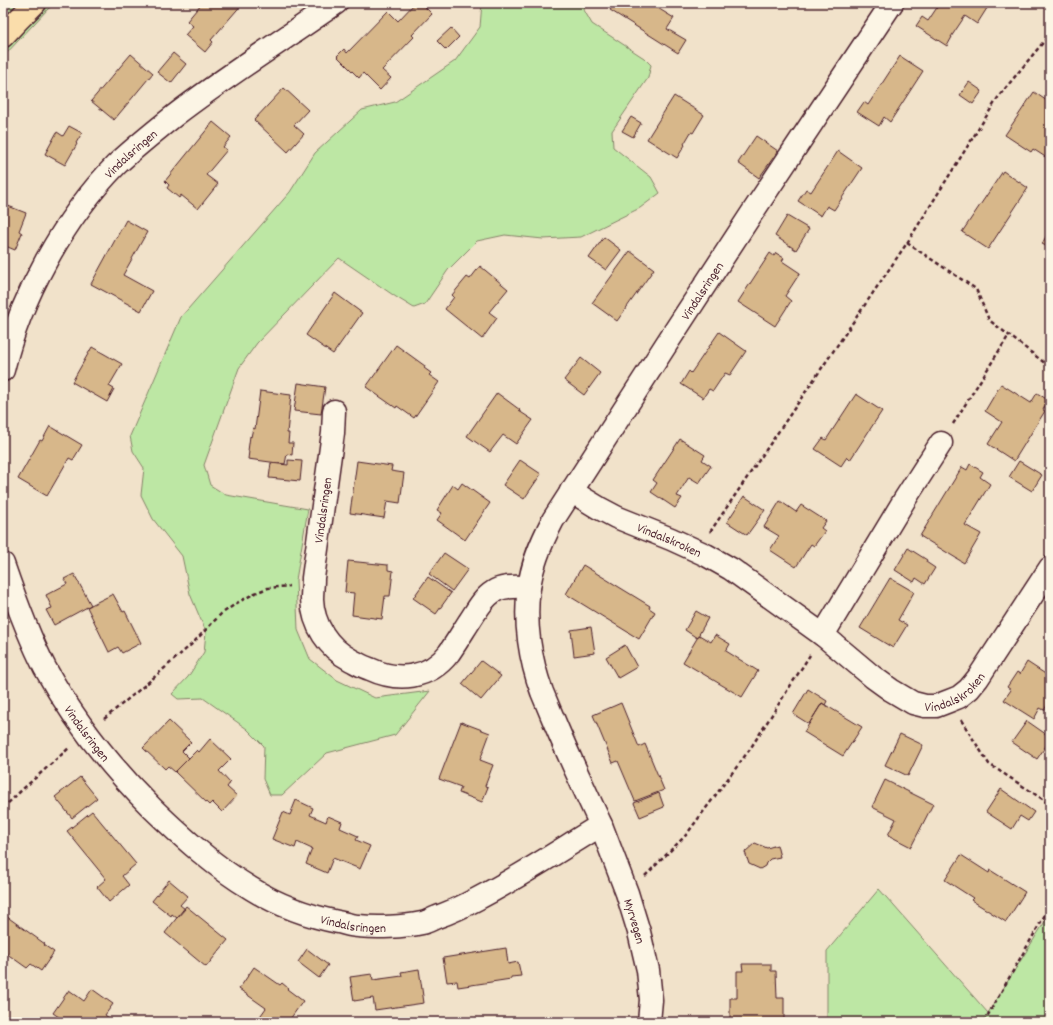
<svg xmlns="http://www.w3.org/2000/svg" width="1053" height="1025" font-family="Dekko,sans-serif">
	<rect width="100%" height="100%" fill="#f1e2ca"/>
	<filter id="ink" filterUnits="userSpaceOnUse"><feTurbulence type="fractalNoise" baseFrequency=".025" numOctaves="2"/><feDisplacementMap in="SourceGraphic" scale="8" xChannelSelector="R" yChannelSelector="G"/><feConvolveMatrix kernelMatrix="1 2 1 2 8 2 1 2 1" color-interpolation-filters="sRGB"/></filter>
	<g filter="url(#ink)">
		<path fill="#bde7a4" stroke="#848368" d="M3,3H55L48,9L3,57Z
			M482,3H586L584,10L592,24L644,58L651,65L648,78L612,131L613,147L651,177L660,193L640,208L581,237L543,239L505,235L477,241L448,270L425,304L414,308L396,297L339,258L257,343L239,368L204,465L210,485L226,495L308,509L296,580L298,630L310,659L337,680L375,698L430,691L395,735L327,753L282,795H270L263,779L264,746L247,729L203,698L178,699L172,694L188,677L204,652L206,632L190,594L182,556L153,519L141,495L144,468L133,451L130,436L181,317L290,192L315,153L362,110L395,102L455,61L480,27Z
			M879,889L988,1013L1049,915L1050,909V1022H827V951Z"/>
		<path fill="#d7b78a" stroke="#4a1f2b" d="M202,3H243L211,40L213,42L205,52L185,35L193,26L187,21Z
			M415,3H421L432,14L412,35L414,37L382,70L391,78L380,90L363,73L359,78L337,56L344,49L347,53L388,11L398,21Z
			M615,3H652L651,4L674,18L667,29L686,40L678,53L610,10Z
			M940,3H986L989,5L977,24L965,16L951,37H952L947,46L916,26L922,17L928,21Z
			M451,28L459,37L446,50L437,41Z
			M173,53L186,64L171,83L157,72Z
			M131,54L153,73L114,120L91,101Z
			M900,56L923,71L890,122L884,117L879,126L857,112L864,102L868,105Z
			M969,82L982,91L973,104L960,95Z
			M284,88L308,110L294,125L304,134L288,152L254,120Z
			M1034,92L1050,103V160L1033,149L1031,152L1005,135Z
			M674,96L704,115L693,133L691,132L684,144L685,145L677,158L647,139Z
			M631,117L641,123L633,137L622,131Z
			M213,122L231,137L223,147L227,150L206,175L218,184L198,209L181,195L179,198L167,188L169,185L165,181Z
			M69,126L82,133L76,143L77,144L65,165L45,154L57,132L63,136Z
			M756,136L778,151L759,178L738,163Z
			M838,151L862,168L834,210L827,206L821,216L798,201L806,189L811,192Z
			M1003,171L1028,188L988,249L962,232Z
			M3,204L26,213L19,231L22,233L15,250L3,245Z
			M787,216L809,229L796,250L775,236Z
			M126,220L147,232L123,275L152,291L141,311L91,284Z
			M1050,229V248L1042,244Z
			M604,237L621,250L606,270L589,258Z
			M630,251L654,269L617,321L592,303Z
			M770,253L774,256L776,253L784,258L782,261L800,273L785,296L791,301L775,326L738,302Z
			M480,266L508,289L489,312L497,318L482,339L445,309L454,297L452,295L467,277L470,279Z
			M335,293L362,313L333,354L306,335Z
			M719,332L746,351L730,375L725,373L713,391L709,389L703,398L681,384L689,371L691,373Z
			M396,345L425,366L424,368L431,373L429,375L439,382L414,418L397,406L396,408L366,387Z
			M92,347L122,364L109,386L114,389L107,402L72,382Z
			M581,358L600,373L584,395L564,380Z
			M298,383L325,387L321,414L294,411Z
			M1001,384L1031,403L1037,393L1048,400L1043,410L1045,411L1014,461L988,444L1002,422L985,411Z
			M260,391L291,395L287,433H289L288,443H293L292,455L287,454L285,464L248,459L249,451H248L250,436L251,437L253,428L255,429Z
			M497,393L520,410L519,411L533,420L516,444L503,435L490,452L467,436Z
			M856,394L882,411L850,460L847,457L841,466L815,449L823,438L826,440Z
			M50,426L82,445L73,460L69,458L47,496L18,479L40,440L42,441Z
			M680,439L705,455L702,460L711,466L699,483L689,477L677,496L682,498L675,508L651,492L657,483L653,480Z
			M288,460L302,461L300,481L269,478L271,463L288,465Z
			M520,460L541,474L524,499L503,485Z
			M357,461L392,466L391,471L404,473L400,503L387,501L384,518L350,513Z
			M1019,461L1042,475L1032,491L1009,477Z
			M970,464L983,472L980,477L990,484L965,525L981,534L964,563L920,536L962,467L967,470Z
			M462,483L490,503L465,540L437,520L442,513L437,510L453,485L458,489Z
			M744,496L765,510L747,535L727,522Z
			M780,501L796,512L801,505L826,521L821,528L825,531L814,546L811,544L796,567L770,550L779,536L764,527Z
			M908,548L927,560L926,562L935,568L925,584L916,578L914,582L895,570Z
			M444,553L468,569L452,591L429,574Z
			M348,561L388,565V570L393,571L390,596H385L382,619L352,615L354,593L345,592Z
			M583,565L650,606L649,608L655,612L639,639L566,594Z
			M74,574L91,605L54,625L46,610L52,608L46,595L67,584L64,579Z
			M428,577L451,593L436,614L413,598Z
			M890,578L914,592L898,620L907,625L893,648L860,628Z
			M113,594L123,612L125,611L141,643L122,653L118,647L109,652L87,607Z
			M696,611L708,618L697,638L685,630Z
			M591,627L595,653L574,656L571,630Z
			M699,635L711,642L715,635L730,644L726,651L758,671L742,697L683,662Z
			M625,645L637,667L618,678L606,657Z
			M481,661L501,676L481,700L462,684Z
			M1027,662L1050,677V701L1044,710L1040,708L1034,719L1004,700L1011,690L1007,687L1017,672L1020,674Z
			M808,689L827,701L825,705L822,703L809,724L793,714Z
			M621,703L639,747L645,744L664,790L635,801L618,761L613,763L593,715Z
			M822,703L862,727L843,756L804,732Z
			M169,721L191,742L182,751L189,758L175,772L168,766L165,769L143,748Z
			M1027,721L1050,737V740L1037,759L1012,742Z
			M461,722L490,733L480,760L493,765L485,786L488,787L482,802L459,793L461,787L439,779Z
			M900,734L923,745L908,776L885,765Z
			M210,739L231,759L219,771L230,783L227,787L237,796L222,812L212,802L209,805L175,772L197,750L199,752Z
			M80,777L97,798L72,818L55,797Z
			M885,780L933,804L911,847L888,835L896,819L872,807Z
			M1001,789L1034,812L1028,821L1020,816L1012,829L986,812Z
			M659,793L664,807L640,817L634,803Z
			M296,800L313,808L310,815L326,822L328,816L342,822L340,828L358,836L356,840L370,846L360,869L333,858L327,873L306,864L312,849L297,842L295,848L272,839L283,812L290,815Z
			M92,811L136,864L122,876L129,885L109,902L97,887L106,879L67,831Z
			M755,843L767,848L777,845L780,857L770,859L766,863L765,866L760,869L749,864L745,852Z
			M961,855L989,873L990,870L1025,892L1006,922L971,900L973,898L945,880Z
			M169,880L188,896L180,905L185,909L177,918L172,914L171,916L152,901Z
			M186,906L228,940L206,967L165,933Z
			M6,916L45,944L44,945L54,952L41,971L31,964L27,968L3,951V921Z
			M506,948L508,964L518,962L521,976L511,977V979L458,987L457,981L447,982L443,958Z
			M307,949L328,965L319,978L298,962Z
			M742,964H771V971H776L777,998H784V1022H730V998H737V971H743Z
			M254,967L280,985L282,983L288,988L287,989L303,1001L288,1022H285L283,1021L282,1022H256L266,1008L239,989Z
			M419,969L424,1003L375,1010L373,998L354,1001L350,977L372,974L373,980L402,976L401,972Z
			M92,989L113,1004L105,1015L114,1022H66L53,1013L69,990L84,1001Z"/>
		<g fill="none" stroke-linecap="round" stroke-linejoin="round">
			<defs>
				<g id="street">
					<path id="s1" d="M3,370C20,298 64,218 116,165C134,148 154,132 174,116C226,76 282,41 336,3"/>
					<path d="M334,411L333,433L313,578C313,585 312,592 312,599C313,625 328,648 351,660C357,663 363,667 370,669C398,682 429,679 449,653C456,643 462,633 469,622C476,612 482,599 493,592C503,585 517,587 529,587"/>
					<path id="s2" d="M571,491L599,508L616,517L671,539L706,555L731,569L823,635L873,677L891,690L913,703L925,706H936L949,701L959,697L969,689L978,678L1050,568"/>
					<path id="s3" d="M3,564C15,599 28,635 45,668C73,719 111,767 152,808C183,838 215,867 252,889C278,905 308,916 338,922C344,923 351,926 358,926C377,928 403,927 422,923C427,922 432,919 437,917C451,912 464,906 477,899C520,877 560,850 601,825C586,793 571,761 557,728C552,716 547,704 542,692C530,660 524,622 529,588C532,563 542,541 553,520L669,340L752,213L892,3"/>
					<path d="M823,635L905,499L941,443"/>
					<path id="s4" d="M601,825L627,893L639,932L648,970L651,1000L649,1022"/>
				</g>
				<path id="highway" d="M3,36L18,20L35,3"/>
			</defs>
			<use href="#street" stroke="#4a1f2b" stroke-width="25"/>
			<use href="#highway" stroke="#4a1f2b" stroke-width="25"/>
			<path stroke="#4a1f2b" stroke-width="2.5" stroke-dasharray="4 3" stroke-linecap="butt" d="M907,243L976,289L989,320L1050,367
				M953,424L1009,335
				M710,532L907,243L999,96L1050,34
				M104,719L151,680L193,643L221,614L237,603L255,593L268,588L289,586
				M961,720L989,764L1050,804
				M3,808L24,788L69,748
				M645,876L686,835L750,749L810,655
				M984,1022L1050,906"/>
			<use href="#street" stroke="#fcf5e5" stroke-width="22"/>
			<use href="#highway" stroke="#faddab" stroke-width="22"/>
		</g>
	</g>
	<g text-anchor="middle" stroke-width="3" stroke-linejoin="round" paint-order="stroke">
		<g font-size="13" fill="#4a1f2b" stroke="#fcf5e5">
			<text dy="5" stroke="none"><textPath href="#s1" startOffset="255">Vindalsringen</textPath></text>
			<text dy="5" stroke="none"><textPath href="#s3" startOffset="1397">Vindalsringen</textPath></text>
			<text transform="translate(322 510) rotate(-82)" y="5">Vindalsringen</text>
			<text dy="5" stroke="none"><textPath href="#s2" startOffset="110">Vindalskroken</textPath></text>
			<text dy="5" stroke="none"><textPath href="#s2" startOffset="451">Vindalskroken</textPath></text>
			<text dy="5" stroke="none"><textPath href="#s3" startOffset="190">Vindalsringen</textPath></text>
			<text dy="5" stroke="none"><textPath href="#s3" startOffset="526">Vindalsringen</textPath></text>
			<text dy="5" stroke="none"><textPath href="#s4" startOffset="102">Myrvegen</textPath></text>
		</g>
	</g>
	<rect width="1053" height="1025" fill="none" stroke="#fcf5e5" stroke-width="16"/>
	<rect x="8" y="8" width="1037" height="1009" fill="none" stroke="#4a1f2b" stroke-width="1.5" filter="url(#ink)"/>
</svg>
